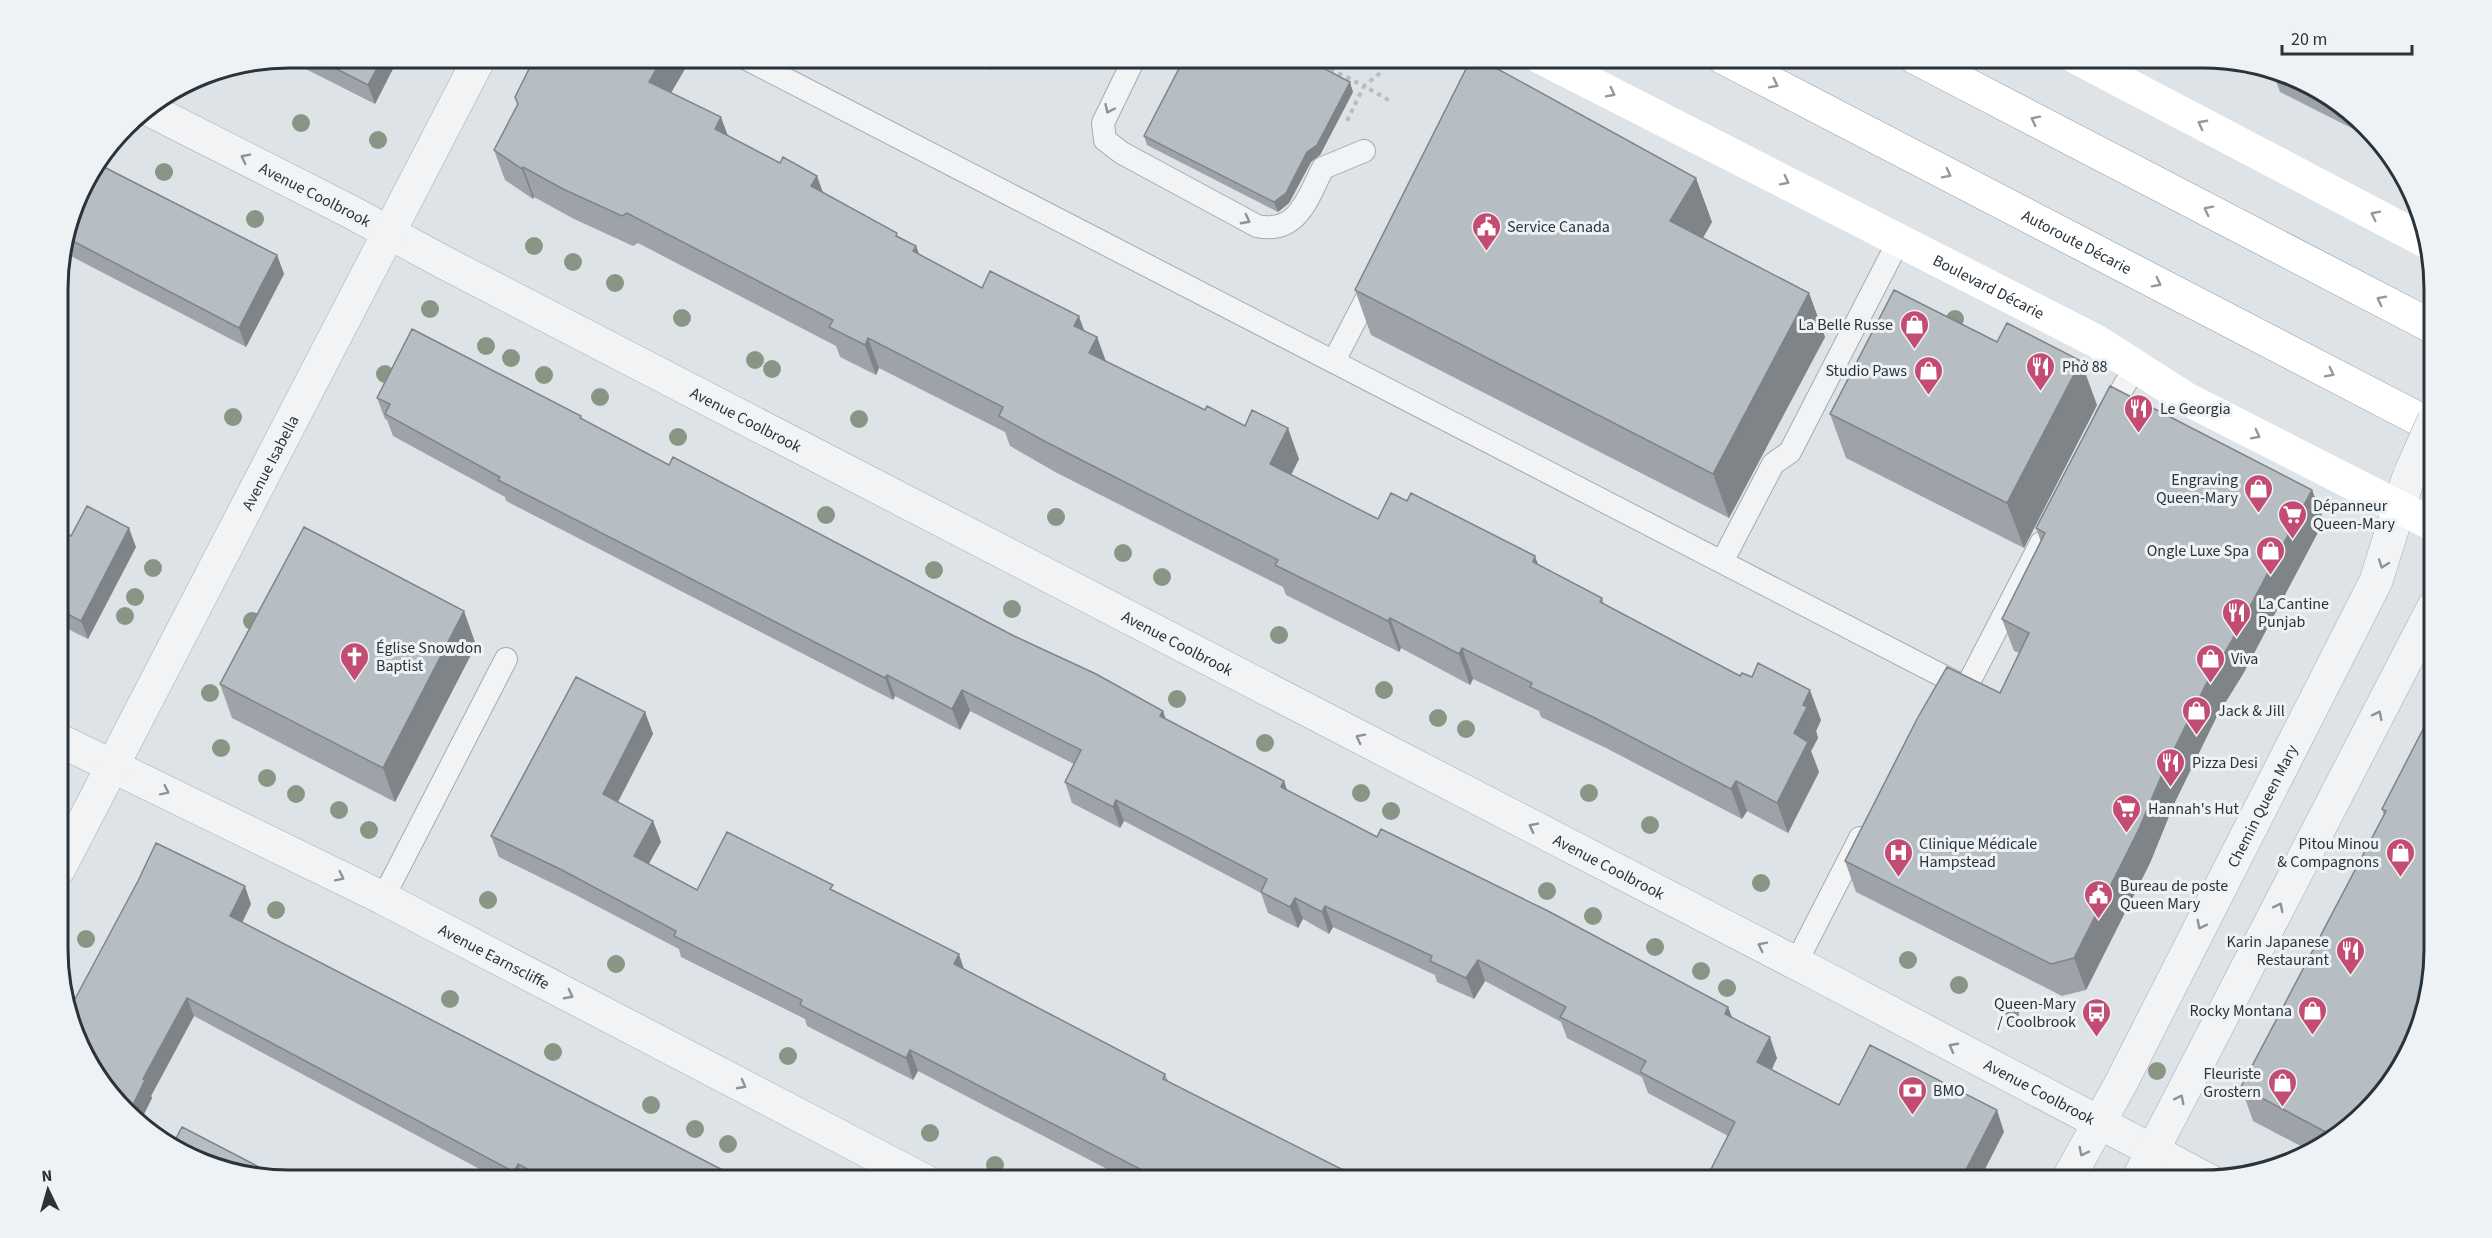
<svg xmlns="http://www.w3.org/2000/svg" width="2492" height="1238" font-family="'Source Sans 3',sans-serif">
	<rect width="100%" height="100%" fill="#dee3e7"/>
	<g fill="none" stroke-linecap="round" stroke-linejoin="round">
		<defs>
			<path id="service" d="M743,57L1966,688L2041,543
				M1135,57L1103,123L1105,140L1122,153L1257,226C1298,235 1308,197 1323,168L1364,151
				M1475,90L1492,57
				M1334,361L1375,282
				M2106,417L2135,367
				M1722,562L1773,464L1790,452L1899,240
				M383,898L506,659
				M1796,963L1860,838"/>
			<g id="minor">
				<path id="s1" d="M146,108L349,211L445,263L1819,975L2210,1181"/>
				<path id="s2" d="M59,740L383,898L925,1181"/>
				<path id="s3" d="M59,869L480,57"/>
			</g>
			<g id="tertiary">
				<path id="s4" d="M2067,1181L2121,1083L2376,581L2408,479"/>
				<path d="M2137,1181L2434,606"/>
			</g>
			<g id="motorway">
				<path id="s6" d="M1722,57L2434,427"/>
				<path d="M1914,57L2433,327"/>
			</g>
		</defs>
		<use href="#service" stroke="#a4abb0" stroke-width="24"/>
		<use href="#minor" stroke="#a4abb0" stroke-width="34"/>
		<use href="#tertiary" stroke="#a4abb0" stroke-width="34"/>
		<use href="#motorway" stroke="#87939c" stroke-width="34"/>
		<path stroke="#b9bdc1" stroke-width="4" stroke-dasharray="4.5 4.5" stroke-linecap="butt" d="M1306,57L1364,86L1379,74L1390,57
			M1347,121L1364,86L1390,101"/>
		<use href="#service" stroke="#f1f3f5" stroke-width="22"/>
		<use href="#minor" stroke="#f1f3f5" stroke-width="33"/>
		<use href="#tertiary" stroke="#f1f3f5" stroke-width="33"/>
		<g stroke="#fff" stroke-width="33">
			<path id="s5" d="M1540,57L2096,341L2185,398L2434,525"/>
			<path d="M2075,57L2427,242"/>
		</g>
		<use href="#motorway" stroke="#fff" stroke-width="33"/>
		<defs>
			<path id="tertiary-bridge" d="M2410,474L2434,420"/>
		</defs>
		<use href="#tertiary-bridge" stroke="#a4abb0" stroke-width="34" stroke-linecap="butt"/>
		<use href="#tertiary-bridge" stroke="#f1f3f5" stroke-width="33"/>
	</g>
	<g fill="#899686">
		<circle cx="301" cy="123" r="9"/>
		<circle cx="378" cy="140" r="9"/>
		<circle cx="164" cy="172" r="9"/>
		<circle cx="255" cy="219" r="9"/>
		<circle cx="534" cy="246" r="9"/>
		<circle cx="573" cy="262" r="9"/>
		<circle cx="615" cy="283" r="9"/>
		<circle cx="430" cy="309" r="9"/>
		<circle cx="682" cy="318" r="9"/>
		<circle cx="1955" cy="319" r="9"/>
		<circle cx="486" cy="346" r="9"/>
		<circle cx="511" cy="358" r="9"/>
		<circle cx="755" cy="360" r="9"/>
		<circle cx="772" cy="369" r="9"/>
		<circle cx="385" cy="374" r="9"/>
		<circle cx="544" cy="375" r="9"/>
		<circle cx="600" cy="397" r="9"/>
		<circle cx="233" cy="417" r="9"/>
		<circle cx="859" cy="419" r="9"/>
		<circle cx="678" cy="437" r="9"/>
		<circle cx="826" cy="515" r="9"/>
		<circle cx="1056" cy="517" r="9"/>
		<circle cx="1123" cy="553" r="9"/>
		<circle cx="153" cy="568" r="9"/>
		<circle cx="934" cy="570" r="9"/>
		<circle cx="1162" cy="577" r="9"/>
		<circle cx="135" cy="597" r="9"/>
		<circle cx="1012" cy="609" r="9"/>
		<circle cx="125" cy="616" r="9"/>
		<circle cx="252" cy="621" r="9"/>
		<circle cx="1279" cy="635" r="9"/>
		<circle cx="1384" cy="690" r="9"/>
		<circle cx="210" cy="693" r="9"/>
		<circle cx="1177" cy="699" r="9"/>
		<circle cx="1438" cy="718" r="9"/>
		<circle cx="1466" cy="729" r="9"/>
		<circle cx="1265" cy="743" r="9"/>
		<circle cx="221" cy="748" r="9"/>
		<circle cx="267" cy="778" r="9"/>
		<circle cx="1361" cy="793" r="9"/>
		<circle cx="1589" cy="793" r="9"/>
		<circle cx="296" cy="794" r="9"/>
		<circle cx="339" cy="810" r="9"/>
		<circle cx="1391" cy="811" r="9"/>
		<circle cx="1650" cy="825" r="9"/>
		<circle cx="369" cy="830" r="9"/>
		<circle cx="1761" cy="883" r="9"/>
		<circle cx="1547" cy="891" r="9"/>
		<circle cx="488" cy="900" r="9"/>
		<circle cx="276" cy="910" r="9"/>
		<circle cx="1593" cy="916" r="9"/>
		<circle cx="86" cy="939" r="9"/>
		<circle cx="1655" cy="947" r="9"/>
		<circle cx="1908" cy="960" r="9"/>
		<circle cx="616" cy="964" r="9"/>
		<circle cx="1701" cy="971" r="9"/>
		<circle cx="1959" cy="985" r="9"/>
		<circle cx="1727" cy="988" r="9"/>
		<circle cx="450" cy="999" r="9"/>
		<circle cx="2010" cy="1013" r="9"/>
		<circle cx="553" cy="1052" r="9"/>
		<circle cx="788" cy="1056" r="9"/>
		<circle cx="2157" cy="1071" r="9"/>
		<circle cx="651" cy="1105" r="9"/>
		<circle cx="695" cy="1129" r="9"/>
		<circle cx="930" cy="1133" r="9"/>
		<circle cx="728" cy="1144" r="9"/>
		<circle cx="995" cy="1165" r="9"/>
	</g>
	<path fill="#9da3a8" d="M288,57H399L375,104L284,58Z
		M782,57H796L793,63Z
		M966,57H997L990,70Z
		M2273,73L2306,81L2356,114L2383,144L2280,92Z
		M1353,92L1320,155L1311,162L1289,203L1278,212L1147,145L1144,136Z
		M671,93L728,136L823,193L916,246L919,254L982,288L1084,331L1097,337L1106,362L1299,459L1291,475L1378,519L1538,565L1602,598L1604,604L1821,720L1816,731L1818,738L1811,751L1819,772L1788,833L1747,811L1742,819L1606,748L1541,717L1539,711L1473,679L1470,685L1401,648L1399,652L1286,595L1283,587L1057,473L1010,446L1005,432L879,368L876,375L840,357L836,346L638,243L633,246L574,219L534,197L533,199L505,180L494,150Z
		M81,186L277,255L284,274L246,347L63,252Z
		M1712,222L1703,238L1809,293L1825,337L1729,518L1371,335L1355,290Z
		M1997,342L2097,405L2024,548L1846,458L1830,414Z
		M377,398L581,416L583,420L669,465L1014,636L1163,711L1166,720L1284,781L1287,790L1377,837L1728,1007L1732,1017L1777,1058L1772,1070L1839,1105L2004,1132L1728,1136L1648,1093L1642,1077L1567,1038L1561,1022L1485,981L1474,999L1437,982L1435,975L1333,927L1329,934L1303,919L1298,928L1268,913L1261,893L1124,821L1120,828L1072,803L1065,782L1074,764L970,711L960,730L895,696L893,700L506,501L505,497L393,436L387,420L385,419Z
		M2312,490L2324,521L2243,674L2217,716L2174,804L2150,863L2086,990L2062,996L1856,892L1845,861L2000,693L2019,653L2014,651L2002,619L2041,542L2036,528Z
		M58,530L71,536L136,547L88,639L58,624Z
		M476,645L395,802L232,718L220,684Z
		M2434,708L2378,1102L2333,1142L2312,1152L2253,1121L2241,1087L2384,815L2382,809Z
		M645,712L653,734L618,802L653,821L661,842L648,864L697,890L835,892L964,970L1165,1074L1168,1081L1365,1181H1130L918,1071L913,1080L807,1026L805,1019L681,957L679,949L570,892L499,857L491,836Z
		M251,904L242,923L744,1181H502L194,1016L151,1096L152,1098L141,1120L105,1090Z"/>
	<path fill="#7f8488" d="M383,57H399L375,104L368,85Z
		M663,57H692L660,112L649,82Z
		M791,57H796L793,63Z
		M986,57H997L990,70Z
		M1350,82L1353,92L1320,155L1311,162L1289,203L1278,212L1274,202L1307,152Z
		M721,117L732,147L715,129Z
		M523,167L534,197L533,199L522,169Z
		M817,176L828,206L811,186Z
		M1696,178L1712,222L1687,265L1670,221Z
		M916,246L927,276L913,251Z
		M277,255L284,274L246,347L239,328Z
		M1809,293L1825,337L1729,518L1713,474Z
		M1079,316L1090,347L1074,326Z
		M1097,337L1108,367L1089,353Z
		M868,338L879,368L876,375L865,345Z
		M2081,361L2097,405L2024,548L2007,503Z
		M1288,428L1299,459L1281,494L1270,464Z
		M2312,490L2324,521L2243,674L2217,716L2174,804L2150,863L2086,990L2074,958L2206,684Z
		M129,528L136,547L88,639L81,621Z
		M1535,556L1546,586L1533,562Z
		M464,611L476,645L395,802L383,768Z
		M1390,618L1401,648L1399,652L1388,621Z
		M1462,648L1473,679L1470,685L1459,654Z
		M887,675L895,696L893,700L885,678Z
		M962,690L970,711L960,730L952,709Z
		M1810,690L1821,720L1816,731L1818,738L1811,751L1819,772L1788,833L1777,803L1794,733L1803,705Z
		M1163,711L1170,732L1160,716Z
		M645,712L653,734L611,815L603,794Z
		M1284,781L1291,803L1281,787Z
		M1736,781L1747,811L1742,819L1731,789Z
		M1116,800L1124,821L1120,828L1113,807Z
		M653,821L661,842L641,878L634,856Z
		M245,886L251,904L236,935L230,916Z
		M1295,898L1303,919L1298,928L1290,907Z
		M1325,906L1333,927L1329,934L1322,912Z
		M959,954L966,975L954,964Z
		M1478,960L1485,981L1474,999L1466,978Z
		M187,998L194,1016L151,1096L152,1098L141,1120L130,1111L143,1079Z
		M1728,1007L1736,1029L1725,1014Z
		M2418,1021L2411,1052L2378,1102L2377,1100Z
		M1770,1037L1777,1058L1764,1083L1757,1062Z
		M910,1050L918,1071L913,1080L906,1058Z
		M1997,1110L2004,1132L1979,1181H1960Z
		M518,1164L524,1181H517L514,1172Z"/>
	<path fill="#b6bdc3" stroke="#7f8488" stroke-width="1.5" d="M313,57H383L368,85Z
		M535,57H663L649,82L721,117L715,129L780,163L783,157L817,176L811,186L897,233L896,236L916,246L913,251L982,288L990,271L1079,316L1074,326L1097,337L1089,353L1205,410L1207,406L1245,426L1252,410L1288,428L1270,464L1378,519L1391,493L1407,501L1411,493L1535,556L1533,562L1602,598L1600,602L1740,676L1742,673L1752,677L1758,663L1810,690L1803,705L1807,707L1794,733L1808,742L1777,803L1736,781L1731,789L1595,718L1530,687L1532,683L1462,648L1459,654L1390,618L1388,621L1275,565L1278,560L1046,442L999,416L1003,407L868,338L865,345L829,327L833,320L627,213L622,216L563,189L523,167L522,169L494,150L518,104L515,97Z
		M1185,57H1302L1350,82L1317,145L1307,152L1286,193L1274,202L1144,136Z
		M1472,57H1476L1696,178L1670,221L1809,293L1713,474L1355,290Z
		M98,164L277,255L239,328L67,238L81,186Z
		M1894,290L1997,342L2007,323L2081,361L2007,503L1830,414Z
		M412,329L581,416L580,418L669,465L673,457L1014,636L1096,674L1163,711L1160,716L1284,781L1281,787L1377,837L1381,829L1548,911L1728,1007L1725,1014L1770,1037L1757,1062L1839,1105L1870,1045L1997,1110L1960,1181H1705L1735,1122L1640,1072L1646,1061L1560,1017L1566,1007L1478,960L1466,978L1430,961L1432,956L1325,906L1322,912L1295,898L1290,907L1261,892L1267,879L1116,800L1113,807L1065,782L1081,750L962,690L952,709L887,675L885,678L498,480L500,477L385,414L390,404L377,398Z
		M2110,386L2312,490L2231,642L2206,684L2163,772L2138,831L2074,958L2051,964L1845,861L1917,719L1947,667L2000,693L2029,633L2002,619L2045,533L2036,528Z
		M87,506L129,528L81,621L58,609V530L71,536Z
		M304,527L464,611L383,768L220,684Z
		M576,677L645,712L603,794L653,821L634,856L697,890L727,832L833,885L830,889L959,954L954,964L1165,1074L1163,1079L1365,1181H1152L1140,1174L1142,1170L910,1050L906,1058L800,1005L802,1000L674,936L676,931L562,870L491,836Z
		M2434,708L2435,950L2418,1021L2377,1100H2379L2337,1138L2241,1087L2386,811L2382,809Z
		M156,843L245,886L230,916L744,1181H551L518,1164L514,1172L187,998L143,1079L145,1080L130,1111L105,1090L74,1038L68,1012L138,881Z
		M182,1127L284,1180L186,1157L172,1146Z"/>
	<defs><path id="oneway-chevron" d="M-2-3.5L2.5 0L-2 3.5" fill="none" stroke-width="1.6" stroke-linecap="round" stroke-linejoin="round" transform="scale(1.5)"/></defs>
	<g stroke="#94999e">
		<use href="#oneway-chevron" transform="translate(1774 84) rotate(27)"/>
		<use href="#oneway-chevron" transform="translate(1611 93) rotate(27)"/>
		<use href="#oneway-chevron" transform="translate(2035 120) rotate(-153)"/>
		<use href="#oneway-chevron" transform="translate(2202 124) rotate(-152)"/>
		<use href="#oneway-chevron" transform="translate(1947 174) rotate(27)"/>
		<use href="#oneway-chevron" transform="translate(1785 181) rotate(27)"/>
		<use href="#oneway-chevron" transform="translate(2208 210) rotate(-153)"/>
		<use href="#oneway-chevron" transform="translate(2375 215) rotate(-153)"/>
		<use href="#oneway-chevron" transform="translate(2157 283) rotate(27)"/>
		<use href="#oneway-chevron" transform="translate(2381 300) rotate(-153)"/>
		<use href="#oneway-chevron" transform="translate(2330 373) rotate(27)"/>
		<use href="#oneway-chevron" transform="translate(2256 435) rotate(27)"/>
	</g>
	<g stroke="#8d9398">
		<use href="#oneway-chevron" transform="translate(1109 109) rotate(115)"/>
		<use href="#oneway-chevron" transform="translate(245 158) rotate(-153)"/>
		<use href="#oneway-chevron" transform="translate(1246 220) rotate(28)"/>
		<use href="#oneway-chevron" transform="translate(2383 564) rotate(110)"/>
		<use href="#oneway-chevron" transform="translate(2378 715) rotate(-63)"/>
		<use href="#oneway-chevron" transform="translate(1360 738) rotate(-153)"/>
		<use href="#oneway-chevron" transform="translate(165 791) rotate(26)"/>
		<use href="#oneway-chevron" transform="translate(1533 827) rotate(-153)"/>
		<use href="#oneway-chevron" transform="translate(340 877) rotate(26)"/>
		<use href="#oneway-chevron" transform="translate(2279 907) rotate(-63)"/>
		<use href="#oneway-chevron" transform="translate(2201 925) rotate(117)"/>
		<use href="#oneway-chevron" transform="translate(1762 946) rotate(-153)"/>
		<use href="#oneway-chevron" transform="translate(569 995) rotate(28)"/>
		<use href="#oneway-chevron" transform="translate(1953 1047) rotate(-152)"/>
		<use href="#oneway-chevron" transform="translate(742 1085) rotate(28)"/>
		<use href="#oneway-chevron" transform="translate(2180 1099) rotate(-63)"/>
		<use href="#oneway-chevron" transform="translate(2083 1152) rotate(117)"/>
	</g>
	<defs>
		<symbol id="civic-pin" viewBox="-11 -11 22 30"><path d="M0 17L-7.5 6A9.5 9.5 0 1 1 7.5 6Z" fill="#c34c73" stroke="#eef2f4"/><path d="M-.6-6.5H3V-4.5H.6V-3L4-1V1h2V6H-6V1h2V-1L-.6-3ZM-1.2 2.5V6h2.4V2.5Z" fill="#fff"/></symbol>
		<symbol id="shop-pin" viewBox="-11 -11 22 30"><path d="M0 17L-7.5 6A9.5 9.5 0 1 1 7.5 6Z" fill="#c34c73" stroke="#eef2f4"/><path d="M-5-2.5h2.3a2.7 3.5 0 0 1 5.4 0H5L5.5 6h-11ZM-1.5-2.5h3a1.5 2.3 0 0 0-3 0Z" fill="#fff"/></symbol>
		<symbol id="restaurant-pin" viewBox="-11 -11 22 30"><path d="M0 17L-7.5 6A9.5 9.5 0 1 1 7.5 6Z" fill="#c34c73" stroke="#eef2f4"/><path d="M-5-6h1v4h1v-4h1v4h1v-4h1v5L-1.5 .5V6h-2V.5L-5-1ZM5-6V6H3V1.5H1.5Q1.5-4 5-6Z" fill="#fff"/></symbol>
		<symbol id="supermarket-pin" viewBox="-11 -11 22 30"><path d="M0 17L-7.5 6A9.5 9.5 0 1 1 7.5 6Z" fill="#c34c73" stroke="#eef2f4"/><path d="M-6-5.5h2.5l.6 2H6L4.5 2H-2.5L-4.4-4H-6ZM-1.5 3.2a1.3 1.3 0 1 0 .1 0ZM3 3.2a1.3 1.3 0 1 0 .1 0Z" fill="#fff"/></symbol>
		<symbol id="church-pin" viewBox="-11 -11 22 30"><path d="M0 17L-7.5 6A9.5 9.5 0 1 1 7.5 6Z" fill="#c34c73" stroke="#eef2f4"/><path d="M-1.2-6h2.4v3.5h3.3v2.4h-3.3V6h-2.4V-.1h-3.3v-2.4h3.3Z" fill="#fff"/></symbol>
		<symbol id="hospital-pin" viewBox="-11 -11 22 30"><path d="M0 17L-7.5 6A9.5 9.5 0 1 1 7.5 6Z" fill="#c34c73" stroke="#eef2f4"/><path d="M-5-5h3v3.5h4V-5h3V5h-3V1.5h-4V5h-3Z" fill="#fff"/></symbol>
		<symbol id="bus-pin" viewBox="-11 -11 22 30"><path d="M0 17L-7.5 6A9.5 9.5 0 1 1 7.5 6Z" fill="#c34c73" stroke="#eef2f4"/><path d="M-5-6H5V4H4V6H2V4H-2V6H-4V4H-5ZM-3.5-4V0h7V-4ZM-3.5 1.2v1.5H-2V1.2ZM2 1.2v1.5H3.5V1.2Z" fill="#fff"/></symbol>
		<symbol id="bank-pin" viewBox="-11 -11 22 30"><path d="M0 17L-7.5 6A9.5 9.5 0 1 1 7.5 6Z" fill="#c34c73" stroke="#eef2f4"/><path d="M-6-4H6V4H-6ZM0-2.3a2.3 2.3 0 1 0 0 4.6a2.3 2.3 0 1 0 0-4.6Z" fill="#fff"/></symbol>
	</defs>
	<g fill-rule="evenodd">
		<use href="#civic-pin" x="1470" y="210" width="33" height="45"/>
		<use href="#shop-pin" x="1898" y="308" width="33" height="45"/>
		<use href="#restaurant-pin" x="2024" y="350" width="33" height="45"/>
		<use href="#shop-pin" x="1912" y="354" width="33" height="45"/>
		<use href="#restaurant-pin" x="2122" y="392" width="33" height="45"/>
		<use href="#shop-pin" x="2242" y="472" width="33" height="45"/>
		<use href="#supermarket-pin" x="2276" y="498" width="33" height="45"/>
		<use href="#shop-pin" x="2254" y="534" width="33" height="45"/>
		<use href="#restaurant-pin" x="2220" y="596" width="33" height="45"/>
		<use href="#church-pin" x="338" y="640" width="33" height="45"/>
		<use href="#shop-pin" x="2194" y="642" width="33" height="45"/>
		<use href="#shop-pin" x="2180" y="694" width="33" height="45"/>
		<use href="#restaurant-pin" x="2154" y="746" width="33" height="45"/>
		<use href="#supermarket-pin" x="2110" y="792" width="33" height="45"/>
		<use href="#hospital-pin" x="1882" y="836" width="33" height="45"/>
		<use href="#shop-pin" x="2384" y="836" width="33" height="45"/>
		<use href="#civic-pin" x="2082" y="878" width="33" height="45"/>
		<use href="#restaurant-pin" x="2334" y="934" width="33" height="45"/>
		<use href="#shop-pin" x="2296" y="994" width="33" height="45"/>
		<use href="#bus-pin" x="2080" y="996" width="33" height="45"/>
		<use href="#shop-pin" x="2266" y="1066" width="33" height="45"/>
		<use href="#bank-pin" x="1896" y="1074" width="33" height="45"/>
	</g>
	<g text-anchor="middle" stroke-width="6" stroke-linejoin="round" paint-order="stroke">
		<g font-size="16" fill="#29333c" stroke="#eef2f4">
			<text dy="6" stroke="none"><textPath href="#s1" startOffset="190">Avenue Coolbrook</textPath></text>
			<text dy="6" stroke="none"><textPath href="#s6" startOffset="400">Autoroute Décarie</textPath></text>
			<text dy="6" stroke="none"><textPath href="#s5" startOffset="504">Boulevard Décarie</textPath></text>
			<text dy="6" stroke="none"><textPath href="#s1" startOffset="676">Avenue Coolbrook</textPath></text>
			<text dy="6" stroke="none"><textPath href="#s3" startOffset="458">Avenue Isabella</textPath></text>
			<text dy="6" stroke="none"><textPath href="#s1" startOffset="1162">Avenue Coolbrook</textPath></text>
			<text dy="6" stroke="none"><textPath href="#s4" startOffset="423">Chemin Queen Mary</textPath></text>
			<text dy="6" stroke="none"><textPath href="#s1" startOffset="1648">Avenue Coolbrook</textPath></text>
			<text dy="6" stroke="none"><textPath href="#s2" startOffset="486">Avenue Earnscliffe</textPath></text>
			<text dy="6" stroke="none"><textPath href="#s1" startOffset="2134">Avenue Coolbrook</textPath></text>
		</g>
		<g font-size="16" fill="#29333c" stroke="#eef2f4" text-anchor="start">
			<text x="1507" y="232">Service Canada</text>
			<text x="1893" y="330" text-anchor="end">La Belle Russe</text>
			<text x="2062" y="372">Phở 88</text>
			<text x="1907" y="376" text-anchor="end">Studio Paws</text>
			<text x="2160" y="414">Le Georgia</text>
			<text x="2238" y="485" text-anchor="end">Engraving<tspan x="2238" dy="18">Queen-Mary</tspan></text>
			<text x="2313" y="511">Dépanneur<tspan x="2313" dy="18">Queen-Mary</tspan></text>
			<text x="2249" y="556" text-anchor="end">Ongle Luxe Spa</text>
			<text x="2258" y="609">La Cantine<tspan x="2258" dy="18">Punjab</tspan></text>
			<text x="376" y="653">Église Snowdon<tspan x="376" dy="18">Baptist</tspan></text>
			<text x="2231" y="664">Viva</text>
			<text x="2218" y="716">Jack &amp; Jill</text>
			<text x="2192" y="768">Pizza Desi</text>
			<text x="2148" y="814">Hannah's Hut</text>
			<text x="1919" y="849">Clinique Médicale<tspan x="1919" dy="18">Hampstead</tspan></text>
			<text x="2379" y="849" text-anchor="end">Pitou Minou<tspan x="2379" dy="18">&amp; Compagnons</tspan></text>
			<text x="2120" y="891">Bureau de poste<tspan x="2120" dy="18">Queen Mary</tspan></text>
			<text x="2329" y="947" text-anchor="end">Karin Japanese<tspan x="2329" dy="18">Restaurant</tspan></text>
			<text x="2076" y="1009" text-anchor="end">Queen-Mary<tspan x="2076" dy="18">/ Coolbrook</tspan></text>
			<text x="2292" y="1016" text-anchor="end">Rocky Montana</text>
			<text x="2261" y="1079" text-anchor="end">Fleuriste<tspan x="2261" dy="18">Grostern</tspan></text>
			<text x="1933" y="1096">BMO</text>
		</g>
	</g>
	<path d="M0 0H2492V1238H0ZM289 68H2203A221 221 0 0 1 2424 289V949A221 221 0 0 1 2203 1170H289A221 221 0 0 1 68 949V289A221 221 0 0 1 289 68Z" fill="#eef2f4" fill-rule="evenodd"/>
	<path fill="none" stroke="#29333c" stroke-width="3" d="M289 68H2203A221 221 0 0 1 2424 289V949A221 221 0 0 1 2203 1170H289A221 221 0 0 1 68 949V289A221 221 0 0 1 289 68Z"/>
	<g transform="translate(48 1190) rotate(355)" stroke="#eef2f4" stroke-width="4.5" paint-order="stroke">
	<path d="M0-4.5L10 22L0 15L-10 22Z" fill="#29333c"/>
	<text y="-9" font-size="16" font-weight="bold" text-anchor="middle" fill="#29333c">N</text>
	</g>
	<path d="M2282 45v9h130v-9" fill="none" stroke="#29333c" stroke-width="3"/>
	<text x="2291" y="45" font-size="18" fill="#29333c" stroke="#eef2f4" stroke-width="4.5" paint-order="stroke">20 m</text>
</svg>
